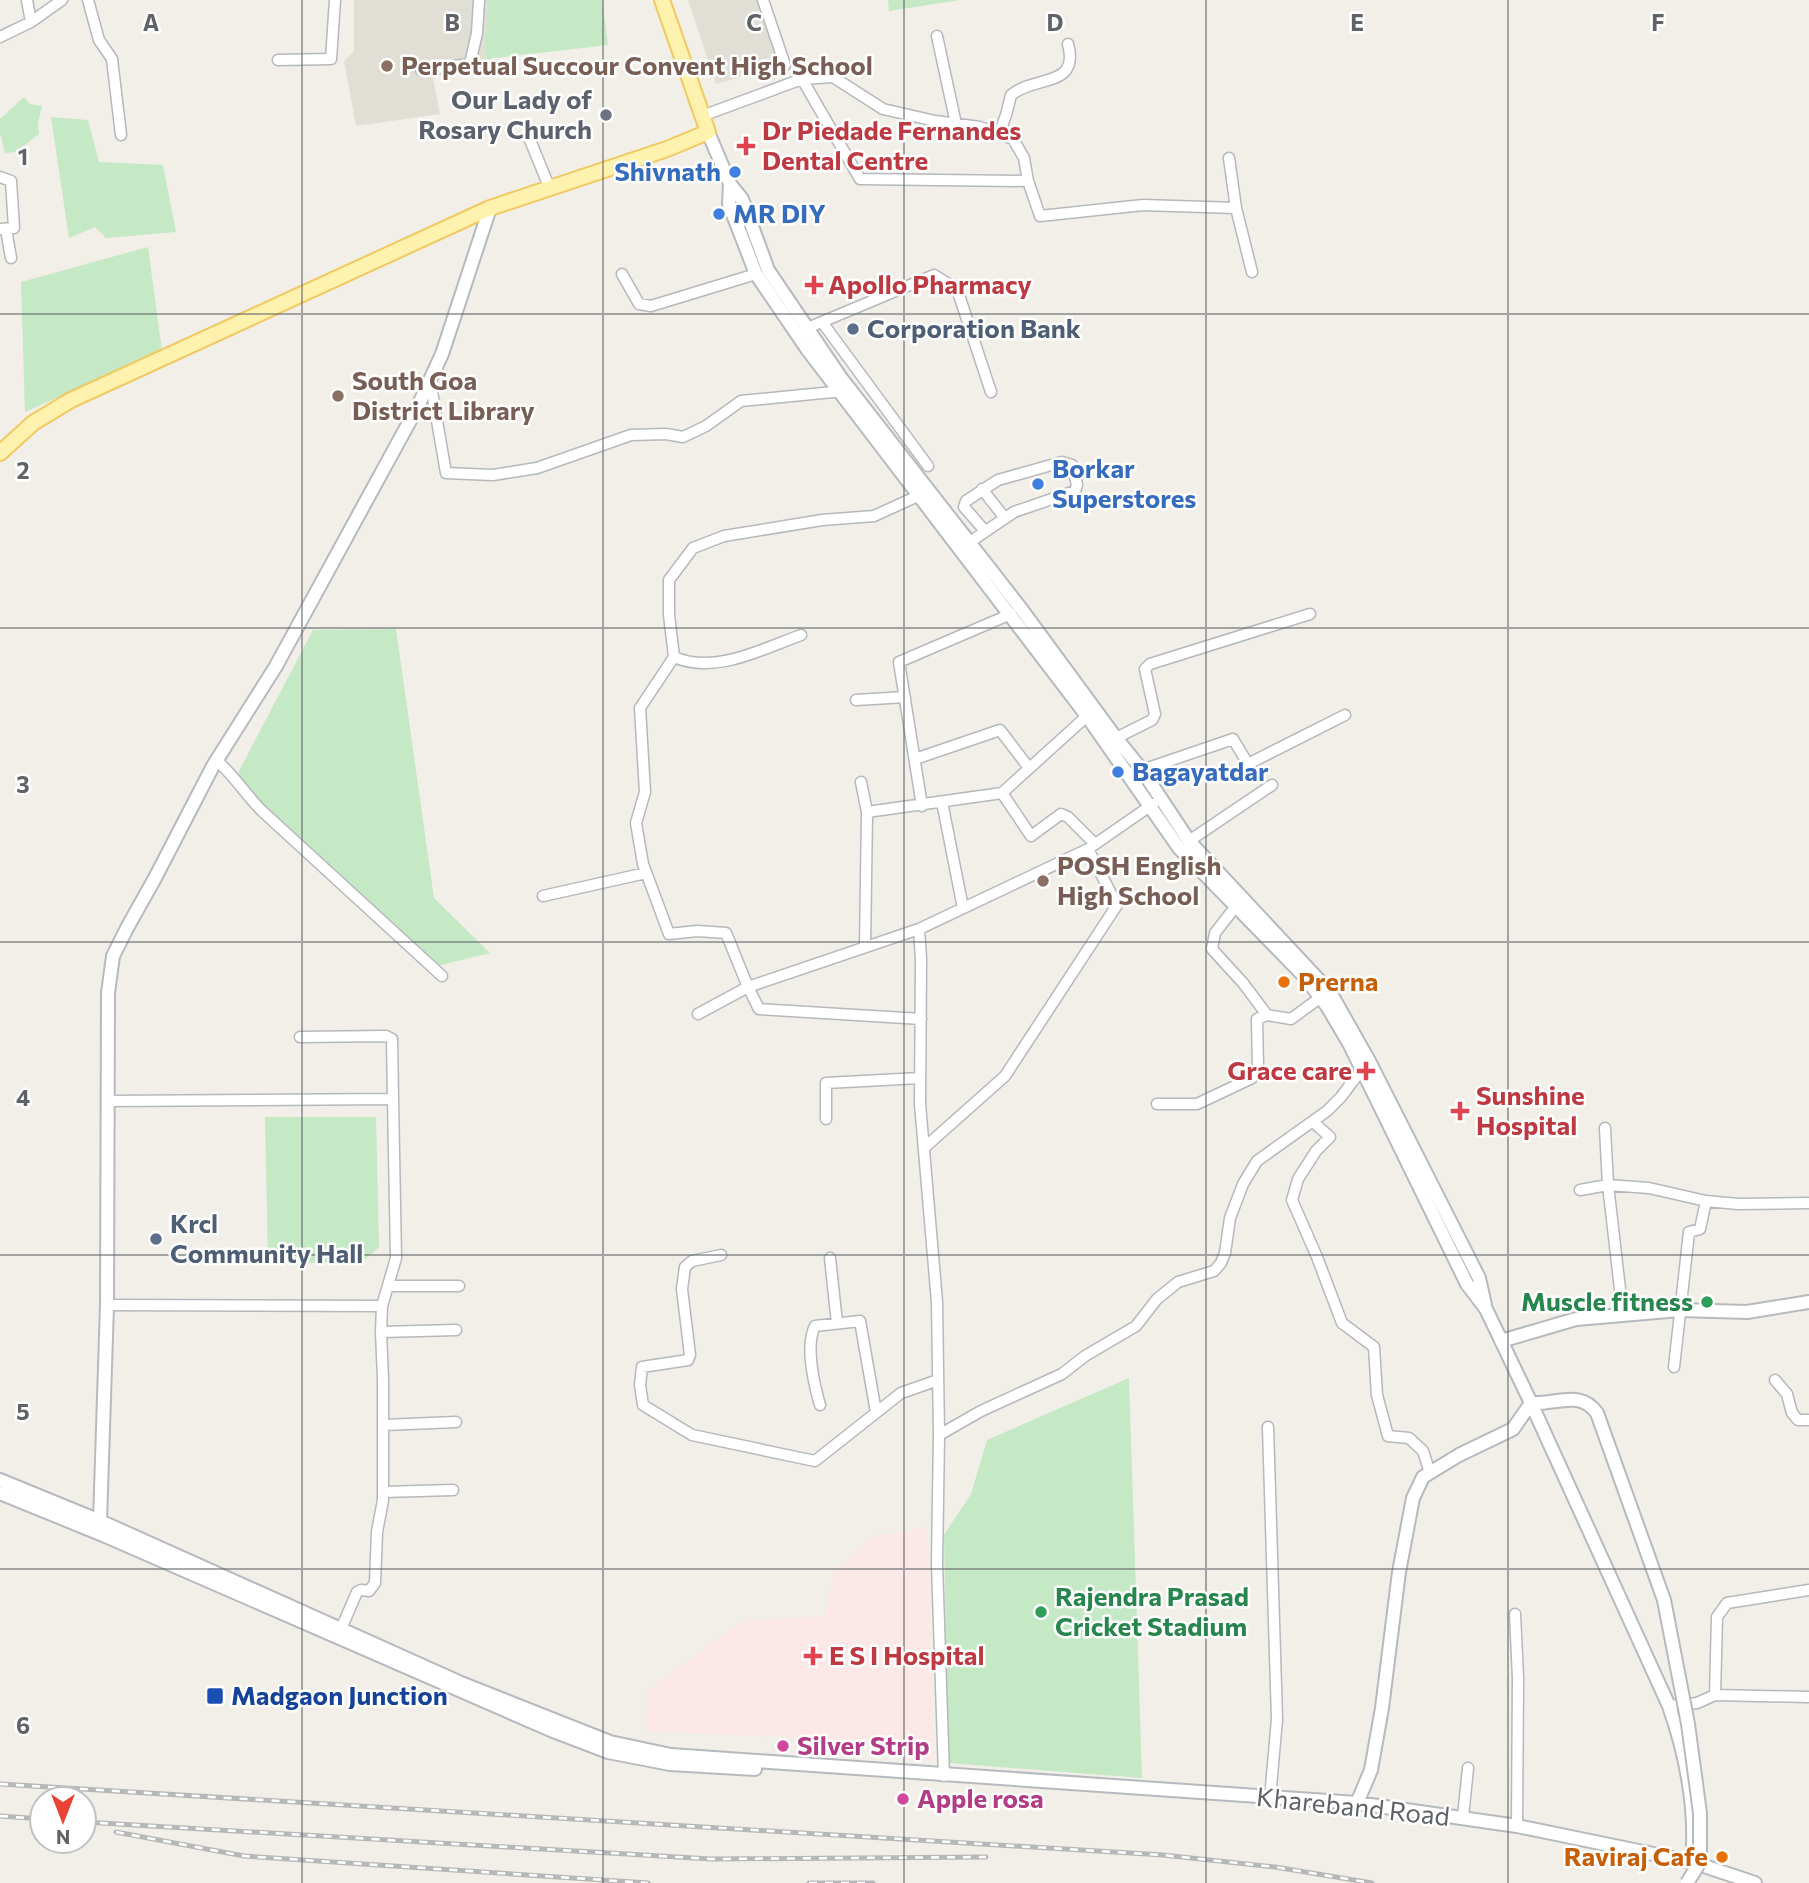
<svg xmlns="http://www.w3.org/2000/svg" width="1809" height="1883" font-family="Commissioner,sans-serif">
	<rect width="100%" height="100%" fill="#f1efe8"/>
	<path fill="#e1ded6" d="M354,0H491L492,70L430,62L440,114L356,126L344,61L354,51Z
		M688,0H757L780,66L716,84Z"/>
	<path fill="#fce8e6" d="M928,1527L933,1761L906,1760L893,1747L783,1737L645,1731L648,1690L741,1621L825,1616L834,1573L870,1537Z"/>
	<path fill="#c5e8c5" d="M488,0H602L608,45L485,59Z
		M888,0H960L889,11Z
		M24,97L30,104L42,106L38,123L39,134L16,152L5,153L0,133V119Z
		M51,117L88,120L99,162L163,165L176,232L106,238L95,227L69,238Z
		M148,247L162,351L25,412L21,282Z
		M396,629L434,898L490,953L437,966L235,784L240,769L313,630Z
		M265,1117H376L379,1247L361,1263H268Z
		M1129,1378L1142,1778L948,1763L944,1535L971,1494L987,1440Z"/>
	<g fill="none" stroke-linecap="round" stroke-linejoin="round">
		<defs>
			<path id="street" d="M27,0L31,22
				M88,0L99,40L112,59L121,135
				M763,0L785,65
				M937,36L956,124
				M0,37L31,22L62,0
				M278,60L331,59L335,0
				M421,70L470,64L477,33L479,0
				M802,79L860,179L1028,181L1040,216L1143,205L1236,208L1229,158
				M702,116L802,79L833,77L883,109L935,121L980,127L1013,139L1024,158L1028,181
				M999,134L1006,115L1011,95C1035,75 1080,88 1068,44
				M530,140L550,189
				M0,177L11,181L14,228L0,229
				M1236,208L1252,272
				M6,229L11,258
				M622,274L639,304L651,306L756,274
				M822,322L928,466
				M805,329L934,275L957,289L991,392
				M430,380L446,473L493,475L537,468L631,435L666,434L683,437L706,426L741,401L843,391
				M982,489L1004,517
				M920,495L874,516L822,520L724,536L693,548L669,580V615L674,657L640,708L645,792L636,823L643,864L669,934L697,931L726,933L748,987L919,929L921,959L920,1104L937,1302L939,1435L937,1563L944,1776
				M964,546L1014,512L1075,491L1077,485L1072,465L1062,462L998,480L966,501L964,507L985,531
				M674,657C715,675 762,649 801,635
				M856,700L905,697
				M1116,738L1152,720L1155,714L1145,669L1150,664L1310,614
				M915,759L1000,730L1029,768
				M217,761C233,774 246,795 262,811L442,976
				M1142,770L1233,739L1248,764L1345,715
				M861,782L867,812
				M1002,793L1031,836L1061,814L1068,817L1095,844
				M942,802L963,908
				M922,806L899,662L1011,614
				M1189,841L1272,785
				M1091,847L1153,804
				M543,896L646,873
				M1236,906L1215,933L1212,949L1243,983L1267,1015L1291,1019L1321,997
				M919,929L1088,849L1117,905L1005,1076L924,1148
				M865,947L867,812L1002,793L1087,716
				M698,1014L748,987L759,1009L921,1019
				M107,1101L393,1099L392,1039L386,1036L300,1037
				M1157,1104H1197L1252,1078L1258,1068L1257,1019L1267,1015
				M826,1119V1083L920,1078
				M1313,1122L1330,1137L1316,1151L1298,1179L1292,1200L1317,1257L1342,1323L1374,1347L1377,1395L1388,1436L1409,1438L1423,1451L1430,1473
				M1605,1128L1608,1185L1649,1188L1706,1201L1700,1229L1689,1232L1674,1367
				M1580,1190L1608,1185L1623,1315
				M1706,1201L1738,1204L1809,1203
				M721,1255L692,1261L685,1267L682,1289L690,1355L688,1360L642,1367L640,1385L643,1405L692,1435L815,1461L901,1393L938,1380
				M830,1258L837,1323
				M389,1286H459
				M107,1305L382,1306
				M381,1332L382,1306L396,1258L393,1099
				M1775,1380L1787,1394L1792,1413L1798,1420H1809
				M820,1405C814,1384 805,1345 815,1326L860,1321L876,1412
				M384,1425L456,1422
				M1268,1427L1277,1719L1270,1798
				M939,1435L981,1411L1062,1374L1085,1356L1136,1326L1157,1299L1178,1282L1214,1271L1221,1263L1225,1253L1230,1218L1243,1184L1257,1161L1327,1111L1341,1097L1362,1069
				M383,1492L453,1490
				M1515,1614L1518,1678L1517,1826
				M341,1629L357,1592L361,1590L369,1591L375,1583L377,1532L383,1500V1379L381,1332L456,1330
				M1715,1695L1808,1697
				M1669,1706L1697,1703L1715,1695L1717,1617L1727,1603L1809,1590
				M1463,1817L1468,1768"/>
			<path id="secondary" d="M708,132L730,184L742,199L768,270L841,378L1022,610L1116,738L1142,770L1189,841L1330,992L1369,1061L1479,1278L1485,1305
				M730,184L729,204L756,274L807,349L1087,716L1179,848L1304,976L1327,1006L1350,1045L1467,1284L1486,1309L1531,1403C1555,1405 1580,1389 1597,1413L1664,1600
				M1501,1341L1576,1319L1680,1310L1747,1312L1809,1302
				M0,1480L100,1521L461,1683L610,1742L671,1755L1357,1803L1517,1826L1692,1862L1755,1883
				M0,1493L103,1535L553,1731L608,1752L670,1764L755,1769
				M103,1535L100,1521L107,1305L108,993L113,956L127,928L155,878L213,766L276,666L418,406L442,354L490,208
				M1357,1803L1371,1770L1382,1708L1399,1572L1413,1498L1423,1477L1459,1455L1513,1429L1531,1403L1669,1706C1686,1755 1697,1810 1692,1862"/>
			<path id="primary" d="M0,453L33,423L71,400L490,208L667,149L708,132L662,0"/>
		</defs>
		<use href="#street" stroke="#b5b8bc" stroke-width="13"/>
		<use href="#secondary" stroke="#b6babf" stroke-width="16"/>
		<use href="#primary" stroke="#f2c960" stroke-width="18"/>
		<use href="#street" stroke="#fff" stroke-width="10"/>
		<use href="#secondary" stroke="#fff" stroke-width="12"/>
		<use href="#primary" stroke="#fff2af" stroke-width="14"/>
		<defs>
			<path id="rail" d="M0,1784L1163,1855L1275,1867L1372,1883
				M0,1816L42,1819
				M84,1822L711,1859L986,1857
				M116,1832L244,1856L648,1883
				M809,1883H873"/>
		</defs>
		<use href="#rail" stroke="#b6b7b8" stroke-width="5"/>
		<use href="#rail" stroke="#fff" stroke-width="2.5" stroke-dasharray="8" stroke-linecap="butt"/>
		<defs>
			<path id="secondary-bridge" d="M1664,1600L1688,1724L1700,1813V1855L1697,1867L1687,1883"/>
		</defs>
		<use href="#secondary-bridge" stroke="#b6babf" stroke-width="16" stroke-linecap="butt"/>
		<use href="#secondary-bridge" stroke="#fff" stroke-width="12"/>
	</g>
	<path fill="none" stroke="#5f6368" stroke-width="2" stroke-opacity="0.55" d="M302,0V1883M603,0V1883M904,0V1883M1206,0V1883M1508,0V1883M0,314H1809M0,628H1809M0,942H1809M0,1255H1809M0,1569H1809"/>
	<g fill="#8d6e63" stroke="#fff" stroke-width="2.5">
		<circle cx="387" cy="66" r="7"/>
		<circle cx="338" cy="396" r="7"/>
		<circle cx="1043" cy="881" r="7"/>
	</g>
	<circle fill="#6b7280" stroke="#fff" stroke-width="2.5" cx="606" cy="115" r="7"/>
	<g fill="#e0444e" stroke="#fff" stroke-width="2.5">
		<path d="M742.5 135.5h7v7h7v7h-7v7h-7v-7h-7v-7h7z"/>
		<path d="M810.5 274.5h7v7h7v7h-7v7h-7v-7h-7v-7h7z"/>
		<path d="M1362.5 1060.5h7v7h7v7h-7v7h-7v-7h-7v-7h7z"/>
		<path d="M1456.5 1100.5h7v7h7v7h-7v7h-7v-7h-7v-7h7z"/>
		<path d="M809.5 1645.5h7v7h7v7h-7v7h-7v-7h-7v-7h7z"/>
	</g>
	<g fill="#3f7fe0" stroke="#fff" stroke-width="2.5">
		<circle cx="735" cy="172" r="7"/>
		<circle cx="719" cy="214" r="7"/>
		<circle cx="1038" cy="484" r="7"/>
		<circle cx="1118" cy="772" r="7"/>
	</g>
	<g fill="#5c6f8a" stroke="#fff" stroke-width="2.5">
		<circle cx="853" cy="329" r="7"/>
		<circle cx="156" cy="1239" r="7"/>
	</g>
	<g fill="#e8710a" stroke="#fff" stroke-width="2.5">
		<circle cx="1284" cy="982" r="7"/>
		<circle cx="1722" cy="1857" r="7"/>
	</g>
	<g fill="#2e9e5b" stroke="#fff" stroke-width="2.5">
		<circle cx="1707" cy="1302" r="7"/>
		<circle cx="1041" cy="1612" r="7"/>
	</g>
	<rect fill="#1a4fb4" stroke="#fff" stroke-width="2.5" x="206" y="1687" width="18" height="18" rx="3.5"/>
	<g fill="#d1479c" stroke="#fff" stroke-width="2.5">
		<circle cx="783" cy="1746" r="7"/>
		<circle cx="903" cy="1799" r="7"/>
	</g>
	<g text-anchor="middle" stroke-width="5" stroke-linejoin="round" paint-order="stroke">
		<g font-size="26" font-weight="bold" fill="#785e54" stroke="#fff" text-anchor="start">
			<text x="401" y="75">Perpetual Succour Convent High School</text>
			<text x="352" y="390">South Goa<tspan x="352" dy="30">District Library</tspan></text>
			<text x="1057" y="875">POSH English<tspan x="1057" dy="30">High School</tspan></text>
		</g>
		<g font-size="26" font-weight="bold" fill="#5b616d" stroke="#fff" text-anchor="end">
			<text x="592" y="109">Our Lady of<tspan x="592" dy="30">Rosary Church</tspan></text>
		</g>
		<g font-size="26" font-weight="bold" fill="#be3a42" stroke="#fff" text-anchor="start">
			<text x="762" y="140">Dr Piedade Fernandes<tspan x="762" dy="30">Dental Centre</tspan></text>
			<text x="828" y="294">Apollo Pharmacy</text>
			<text x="1352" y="1080" text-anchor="end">Grace care</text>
			<text x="1476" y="1105">Sunshine<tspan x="1476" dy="30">Hospital</tspan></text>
			<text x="829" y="1665">E S I Hospital</text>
		</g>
		<g font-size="26" font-weight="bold" fill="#366cbe" stroke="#fff" text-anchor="start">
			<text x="721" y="181" text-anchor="end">Shivnath</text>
			<text x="733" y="223">MR DIY</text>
			<text x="1052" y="478">Borkar<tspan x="1052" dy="30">Superstores</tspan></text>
			<text x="1132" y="781">Bagayatdar</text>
		</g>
		<g font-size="26" font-weight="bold" fill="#4e5e75" stroke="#fff" text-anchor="start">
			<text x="867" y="338">Corporation Bank</text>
			<text x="170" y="1233">Krcl<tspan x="170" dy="30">Community Hall</tspan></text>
		</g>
		<g font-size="26" font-weight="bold" fill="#c56008" stroke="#fff" text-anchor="start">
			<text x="1298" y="991">Prerna</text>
			<text x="1708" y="1866" text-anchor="end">Raviraj Cafe</text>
		</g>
		<g font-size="26" font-weight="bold" fill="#27864d" stroke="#fff" text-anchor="end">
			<text x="1693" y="1311">Muscle fitness</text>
			<text x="1055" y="1606" text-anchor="start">Rajendra Prasad<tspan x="1055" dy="30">Cricket Stadium</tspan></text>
		</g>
		<g font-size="26" font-weight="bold" fill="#164399" stroke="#fff" text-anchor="start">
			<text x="231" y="1705">Madgaon Junction</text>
		</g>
		<g font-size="26" font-weight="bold" fill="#b23c85" stroke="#fff" text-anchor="start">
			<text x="797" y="1755">Silver Strip</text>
			<text x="917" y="1808">Apple rosa</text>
		</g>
		<g font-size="26" fill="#5f6368" stroke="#fff">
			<text transform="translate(1353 1807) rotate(6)" y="9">Khareband Road</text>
		</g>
	</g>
	<g font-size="23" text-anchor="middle" font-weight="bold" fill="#5f6368" stroke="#fff" stroke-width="5" stroke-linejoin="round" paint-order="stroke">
		<text x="151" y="31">A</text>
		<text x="452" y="31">B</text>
		<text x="754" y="31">C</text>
		<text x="1055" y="31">D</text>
		<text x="1357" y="31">E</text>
		<text x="1658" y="31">F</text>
		<text x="23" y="165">1</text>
		<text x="23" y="479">2</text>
		<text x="23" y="793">3</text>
		<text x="23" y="1106">4</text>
		<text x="23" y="1420">5</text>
		<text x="23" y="1734">6</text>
	</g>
	<g transform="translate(63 1820) rotate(180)"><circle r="33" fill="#ffffff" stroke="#bfc1c3" stroke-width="2"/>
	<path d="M0-5L12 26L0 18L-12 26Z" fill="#ea4335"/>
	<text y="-10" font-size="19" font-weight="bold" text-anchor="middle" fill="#5f6368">N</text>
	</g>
</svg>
